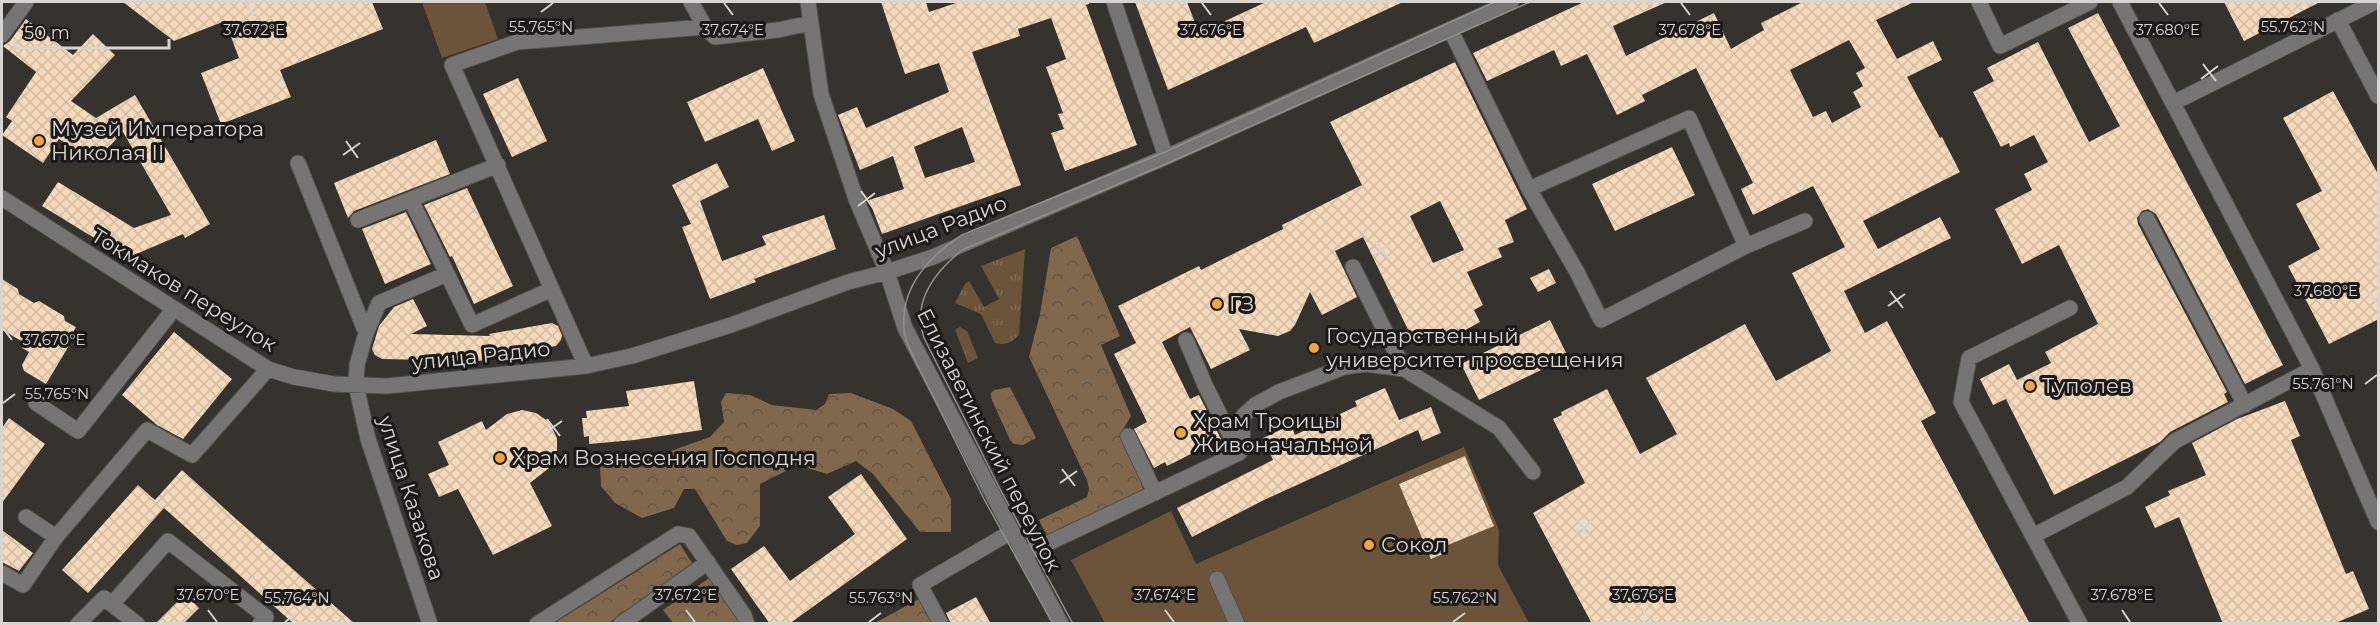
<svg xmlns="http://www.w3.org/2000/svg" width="2380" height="625" font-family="Montserrat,sans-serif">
	<defs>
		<pattern id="grass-tufts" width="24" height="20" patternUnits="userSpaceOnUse" patternTransform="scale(1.5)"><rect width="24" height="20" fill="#6b543a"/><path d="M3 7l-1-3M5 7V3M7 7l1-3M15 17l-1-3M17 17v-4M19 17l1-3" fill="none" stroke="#7f6c55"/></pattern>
		<pattern id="forest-crowns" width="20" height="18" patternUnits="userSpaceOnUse" patternTransform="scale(1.5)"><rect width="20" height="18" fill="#81684c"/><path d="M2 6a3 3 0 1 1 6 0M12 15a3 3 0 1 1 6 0" fill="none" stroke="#645646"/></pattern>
		<pattern id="building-cross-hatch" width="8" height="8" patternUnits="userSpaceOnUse" patternTransform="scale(1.5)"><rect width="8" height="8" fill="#f5d9ba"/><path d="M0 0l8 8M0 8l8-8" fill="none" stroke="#d1baa1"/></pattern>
	</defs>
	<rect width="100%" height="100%" fill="#36322d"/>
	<path fill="url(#grass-tufts)" d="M1025,249L1019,335C1012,342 1006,346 995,343L981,314L955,303L965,284L969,281L984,307L999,299L981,266Z
		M960,327L967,331L978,358L968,363L955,330Z"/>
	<path fill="url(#forest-crowns)" d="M1077,236L1120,336L1101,345L1131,416L1121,433L1137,467L1143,489L1119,505L1048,538L1039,520L1087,497L1089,489L1087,480L1029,357L1040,314L1051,248Z
		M1010,387L1036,438L1023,445L1014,444L1010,440L991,398V393L994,390Z
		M726,393L750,395L772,405L816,410L825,404L829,394L851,393L893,409L911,421L951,499V532H920L873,474L856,461L827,474L798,465L760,484V526L747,543L737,545L727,541L695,489H684L674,508L642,518L615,503L601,486L600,466L633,455L657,456L710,437L724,422L721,402Z
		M680,544L692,563L609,623L553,624Z
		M709,578L741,624L673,623L663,610Z
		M919,599L932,623L873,624Z"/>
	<path fill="#6b543a" d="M422,2H485L498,39L442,58Z
		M1464,447L1499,530L1498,565L1529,623H1105L1071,560L1171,511L1196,564Z"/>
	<path fill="url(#building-cross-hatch)" fill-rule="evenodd" d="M123,2H372L383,29L280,70L291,97L221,124L201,73L239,58L225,21L174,41Z
		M881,2H926L929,12L959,2H1089V4L1086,5L1137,145L1065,171L1051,133L1064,129L1058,114L1063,113L1046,67L1066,59L1051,18L1018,29L1020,36L972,52L1021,185L882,234L869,200L904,189L893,156L860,170L838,115L857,107L866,128L949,92L939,63L905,74ZM962,127L975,162L925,178L914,147Z
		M1135,2H1187L1199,33L1266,2H1403L1314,43L1306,27L1168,90Z
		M1584,2H1667L1613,26L1626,56L1714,13L1731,49L1764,30L1761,23L1803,2H1914L1876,20L1897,59L1933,41L1942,60L1907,77L1940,138L1942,137L1960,172L1863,221L1878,249L1940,217L1951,238L1844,291L1865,333L1887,321L1936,413L1921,421L2030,624H1592L1533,513L1585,483L1553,419L1562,415L1561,412L1607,389L1640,454L1677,434L1646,378L1745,324L1776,381L1831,351L1792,273L1845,247L1813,186L1753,215L1741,189L1753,183L1696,68L1642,95L1645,101L1617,115L1587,54L1561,66L1554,50L1487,81L1473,53ZM1849,40L1865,68L1856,73L1863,86L1853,92L1861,107L1832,123L1826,111L1813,117L1790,70Z
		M2224,2H2320L2244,41Z
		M2098,13L2283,365L2245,384L2156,214L2148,209L2142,211L2137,218L2138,224L2227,392L2224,394L2228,402L2170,432L2160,442L2054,495L2006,399L1993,405L1980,379L2009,364L2017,380L2051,363L2045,352L2098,324L2059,245L2022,264L1995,209L2032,190L2024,174L2048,162L2034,135L2010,147L2009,143L2001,147L1973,92L1994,81L1987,68L2038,42L2089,142L2120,126L2068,28Z
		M26,19L73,55L93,34L115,55L71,101L96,118L135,95L210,224L185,238L183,234L127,258L42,206L58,182L134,228L171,215L123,132L104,152L92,160L59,139L43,163L2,135L12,121L6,117L36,72L3,46L10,41Z
		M1455,62L1527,209L1505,220L1514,242L1498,248L1502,257L1467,272L1483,305L1474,310L1480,322L1449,339L1443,328L1414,342L1363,237L1335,251L1357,297L1322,315L1310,292L1295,325L1290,331L1278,336L1239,329L1250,350L1211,369L1190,327L1162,342L1190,399L1199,395L1221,439L1167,466L1165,462L1154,468L1134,429L1147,422L1114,354L1136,343L1118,306L1199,266L1201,270L1283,229L1282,225L1362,185L1330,122ZM1440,201L1464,250L1433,263L1410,216Z
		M763,68L795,141L772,151L758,119L705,142L687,102Z
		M518,78L547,141L512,157L483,94Z
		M2333,91L2379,176V319L2329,344L2288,266L2320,249L2296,204L2322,191L2283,118Z
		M436,140L450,174L354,211L348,218L334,183Z
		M1672,147L1695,195L1615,231L1592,184Z
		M717,163L729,187L700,201L722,261L766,245L762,236L824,215L836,249L754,279L756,282L710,299L682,227L691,224L672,185Z
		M467,188L513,286L474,304L452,256L450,257L424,205Z
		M406,212L431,264L385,284L362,229Z
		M1549,269L1556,283L1538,292L1530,278Z
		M2,279L18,289L19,294L34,303L39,301L64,316L65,321L76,327L69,340L70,344L46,384L24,371L22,365L29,352L22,348L25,343L2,330Z
		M413,299L427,326L411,334L490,336L489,334L552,323L558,326L562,335L561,340L556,346L479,361L382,359L375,355L372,349L379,326L394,307Z
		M1550,320L1568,357L1479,400L1461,364Z
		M174,332L232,379L183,439L157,425L122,395Z
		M694,381L702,430L634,440L589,444V436L584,437L582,418H587L586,411L629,406L626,391Z
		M1385,388L1399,420L1431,407L1441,433L1422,441L1418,430L1264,500L1192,537L1177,508L1273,460L1263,438L1291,425L1295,435L1357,406L1355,401Z
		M2285,401L2300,436L2291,440L2346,574L2353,571L2369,609L2333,624H2223L2179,517L2155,528L2145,507L2170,495L2168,491L2206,475L2192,443L2237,419Z
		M522,410L536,413L549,422L557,438V451L549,468L530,483L552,526L493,555L458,489L439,497L428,474L449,465L438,442L482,421L486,430L507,414Z
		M9,418L45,444L2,503V428Z
		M1465,456L1494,526L1443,547L1445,553L1431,559L1399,484Z
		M182,470L235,518L355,624H294L164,508L88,593L62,570L138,485L155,500Z
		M861,474L907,539L789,624H770L731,569L764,546L790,581L855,534L828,497Z
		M2,530L33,553L19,571L2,562Z
		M185,594L199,608L183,624H155Z
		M976,597L991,624H951L946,613Z"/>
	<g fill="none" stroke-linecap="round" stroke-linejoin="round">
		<defs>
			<path id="minor" d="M691,2L705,27
				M808,2L821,94L856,199L887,272L905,328L1061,624
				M1114,2L1166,157
				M1979,2L2000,46L2090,2
				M2120,2L2312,369L2378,522
				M2338,20L2378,96
				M1450,29L1529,189L1577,272L1601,320L1746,246
				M2,35L26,2
				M2173,103L2375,2
				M298,163L366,333
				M1529,189L1689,118L1746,246L1805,221
				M2,198L268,369L294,377L334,384L387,386L586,366L632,356L731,325L848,282L887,272L933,257L1166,157L1511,2
				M411,200L472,325L552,289
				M2147,219L2245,405
				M358,220L498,165
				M1353,267L1404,369
				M2070,308L1969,358L1961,402L2080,624
				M1186,340L1205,385L1239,453
				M586,366L452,65L517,42L705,27L715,37L778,30L811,23
				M36,403L78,431L173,310
				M1128,436L1155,493
				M26,517L56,537L147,430L192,455L268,369
				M2033,536L2127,487L2175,441L2312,369
				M1023,555L1239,453L1242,449L1243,416L1255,405L1279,392L1344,367L1365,364L1404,369L1499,428L1533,472
				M2,573L23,585L56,537
				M1217,579L1237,624
				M112,604L168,541L266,617L260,624
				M78,624L104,598L137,624
				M430,624L368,439L356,385L357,365L366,333L379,303L447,274
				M537,624L678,534L689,536L744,615L747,624
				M621,624L708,562
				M941,624L920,585L1011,532"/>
		</defs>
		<use href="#minor" stroke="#534f4b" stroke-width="17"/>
		<use href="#minor" stroke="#777573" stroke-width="15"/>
		<path stroke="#928f8b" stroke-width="1.5" d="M1053,624L984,499L914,358C911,351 907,344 905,336C897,291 927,258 962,235L1165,152L1495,2
			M1073,624L1000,489L924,338C911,302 935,272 962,250L1168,163L1530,2"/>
	</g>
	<path fill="none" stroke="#d7d4d1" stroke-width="2" d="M245,3L254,15M724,3L733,15M1202,3L1211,15M1681,3L1690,15M2159,3L2168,15M541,12L553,3M2293,12L2305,3M2203,64L2216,81M2201,79L2218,66M346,141L358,158M343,155L360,143M861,191L873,208M858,206L875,193M1375,241L1388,258M1373,256L1390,244M1890,291L1903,308M2368,291L2377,303M1888,306L1905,294M3,328L12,340M2365,384L2377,375M3,403L15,394M547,419L560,436M545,433L562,421M1062,469L1075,486M1060,483L1077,471M1577,519L1589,536M1575,534L1592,521M208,610L217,622M686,610L695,622M1165,610L1174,622M1643,610L1652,622M2122,610L2130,622M285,622L297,613M869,622L881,613M1453,622L1465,613"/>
	<g fill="#f2a541" stroke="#1c1a18" stroke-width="2">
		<circle cx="39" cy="141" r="6"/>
		<circle cx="1217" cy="304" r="6"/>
		<circle cx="1314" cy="348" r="6"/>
		<circle cx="2030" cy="386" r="6"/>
		<circle cx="1181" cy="433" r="6"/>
		<circle cx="500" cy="458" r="6"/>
		<circle cx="1369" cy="545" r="6"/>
	</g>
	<g text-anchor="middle" stroke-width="6" stroke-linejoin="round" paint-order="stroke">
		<g font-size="21" fill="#d7d4d1" stroke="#1c1a18" text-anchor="start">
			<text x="51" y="136">Музей Императора<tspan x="51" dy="24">Николая II</tspan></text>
			<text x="1229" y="311">ГЗ</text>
			<text x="1326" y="343">Государственный<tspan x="1326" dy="24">университет просвещения</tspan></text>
			<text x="2042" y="393">Туполев</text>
			<text x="1193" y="428">Храм Троицы<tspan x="1193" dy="24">Живоначальной</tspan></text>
			<text x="512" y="465">Храм Вознесения Господня</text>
			<text x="1381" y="552">Сокол</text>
		</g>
		<g font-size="21" fill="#d7d4d1" stroke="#1c1a18">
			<text transform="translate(941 227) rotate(-21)" y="7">улица Радио</text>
			<text transform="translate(184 290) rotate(32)" y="7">Токмаков переулок</text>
			<text transform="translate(481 356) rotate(-6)" y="7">улица Радио</text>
			<text transform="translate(989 440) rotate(63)" y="7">Елизаветинский переулок</text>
			<text transform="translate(411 498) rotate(72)" y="7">улица Казакова</text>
		</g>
	</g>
	<g font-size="15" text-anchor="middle" fill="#d7d4d1" stroke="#1c1a18" stroke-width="6" stroke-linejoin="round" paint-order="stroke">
		<text x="541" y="32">55.765°N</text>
		<text x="2293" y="32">55.762°N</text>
		<text x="254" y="35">37.672°E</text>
		<text x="733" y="35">37.674°E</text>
		<text x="1211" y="35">37.676°E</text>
		<text x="1690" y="35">37.678°E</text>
		<text x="2168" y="35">37.680°E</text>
		<text x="2326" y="296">37.680°E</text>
		<text x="54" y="345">37.670°E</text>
		<text x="2323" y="389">55.761°N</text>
		<text x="57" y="399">55.765°N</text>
		<text x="208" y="600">37.670°E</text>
		<text x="686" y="600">37.672°E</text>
		<text x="1165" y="600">37.674°E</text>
		<text x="1643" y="600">37.676°E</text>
		<text x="2122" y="600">37.678°E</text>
		<text x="297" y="603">55.764°N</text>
		<text x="881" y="603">55.763°N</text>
		<text x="1465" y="603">55.762°N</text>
	</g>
	<rect width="2380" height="625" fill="none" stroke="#d7d4d1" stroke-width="6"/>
	<path d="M15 39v9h154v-9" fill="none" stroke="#d7d4d1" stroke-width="3"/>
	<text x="24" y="39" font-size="18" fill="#d7d4d1" stroke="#1c1a18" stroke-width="4.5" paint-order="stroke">50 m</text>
</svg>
